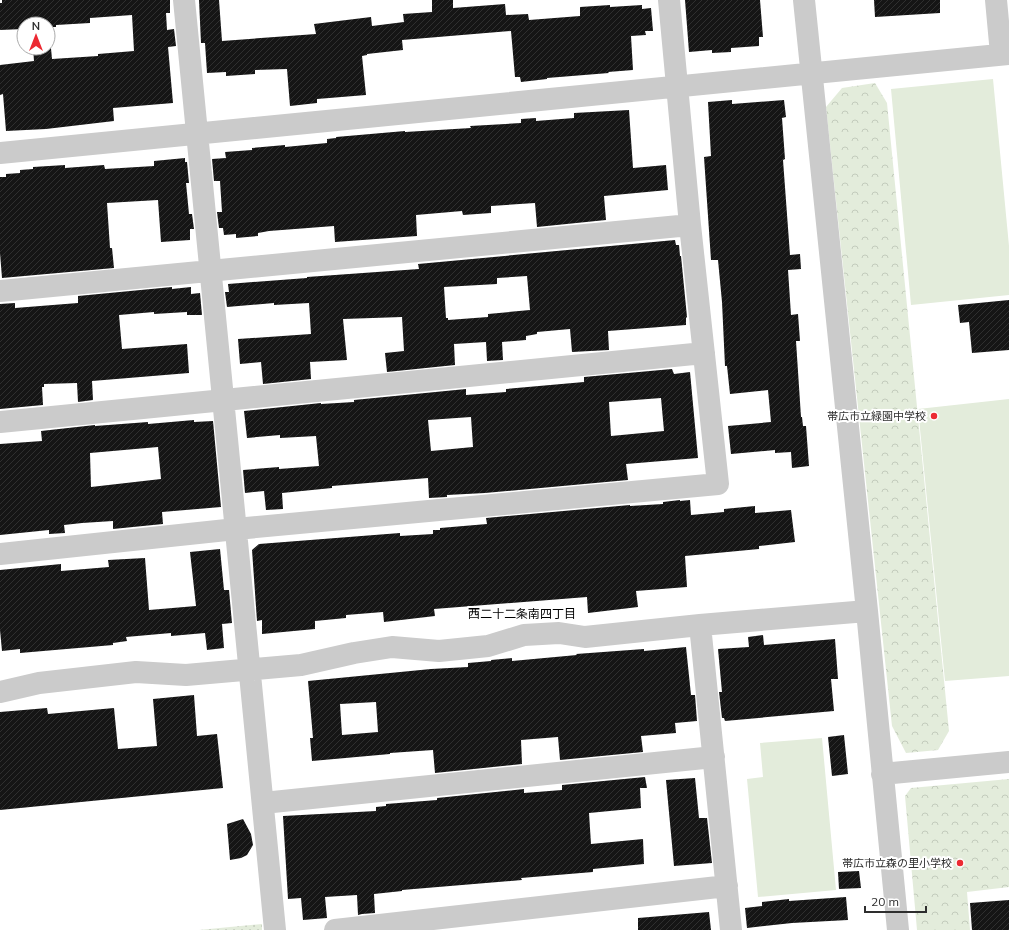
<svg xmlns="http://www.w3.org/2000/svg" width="1009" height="930" font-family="Mulish,'Noto Sans JP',sans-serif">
	<defs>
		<pattern id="forest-crowns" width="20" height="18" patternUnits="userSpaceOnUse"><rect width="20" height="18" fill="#e3ecdb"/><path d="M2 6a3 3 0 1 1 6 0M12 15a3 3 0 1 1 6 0" fill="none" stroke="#c3cbbc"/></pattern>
		<pattern id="park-dots" width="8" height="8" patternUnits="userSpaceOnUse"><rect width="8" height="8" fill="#e3ecdb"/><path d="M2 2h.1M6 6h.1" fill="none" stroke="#c3cbbc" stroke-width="1.8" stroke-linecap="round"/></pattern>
		<pattern id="building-hatch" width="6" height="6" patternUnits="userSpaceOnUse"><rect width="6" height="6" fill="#151515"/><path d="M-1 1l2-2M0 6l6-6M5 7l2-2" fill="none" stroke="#2f2f2f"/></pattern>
	</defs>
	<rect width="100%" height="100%" fill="#fff"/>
	<path fill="#e3ecdb" d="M993,79L1009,246V295L911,305L891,89Z
		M1009,399V676L945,681L918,409Z
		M822,738L836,890L758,897L747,779L763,777L760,743Z"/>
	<path fill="url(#forest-crowns)" d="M875,83L887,103L949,731L938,750L906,753L892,726L826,107L842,88Z
		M1009,779V887L967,892L970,930H917L905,796L911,788Z"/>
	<path fill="url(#park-dots)" d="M262,924V930H199Z"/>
	<path fill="url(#building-hatch)" fill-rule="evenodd" d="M2,0H170V13H166L167,30L174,29L176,46L168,47L173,103L113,108L114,121L46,129L6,131L3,94L0,95V65L34,61L33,48H48V24H24V29L0,30V3H2ZM132,15L134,51L98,54V56L52,59L49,27H56V25L90,23V18Z
		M199,0H219L222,41L316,34L314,24L371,17L372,26L404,22L403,14L432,12V0H453V8L505,4L506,15L528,14L529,20L580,16V7L610,5V7L642,5V9L651,8L653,31H645L646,35L631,36L633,70L608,72L609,73L547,78V79L521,82L520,77H515L511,31L402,40L403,50L367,54V55L362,56L366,95L317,99V103L290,106L287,69L255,70V74L226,76V72L207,73L205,43H201Z
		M685,0H760L763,37H759V46L731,48V52L712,53V50L689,52Z
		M874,0H940V13L875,17Z
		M732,100V104L784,100L786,117L782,118L785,159L783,160L790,255L800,254L801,269L788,270L791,315L798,314L800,341H796L801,417H802L803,426H806L809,466L792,468L791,452L775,453V450L731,454L728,426L771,422L768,390L730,394L727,366H725L722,302L718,260H711L704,157L711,156L708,102Z
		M629,110L633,168L666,165L668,190L604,196L606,220L537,227L535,203L491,206V213L463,215L462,211L416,215L417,236L335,242L334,226L269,231L258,233V236L236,238V234L224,235L223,228H219L217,212H222L220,181H214L212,159L226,158L225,152L252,150V148L285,145V147L327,143V139L336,138V137L405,131V132L471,128L470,126L521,123V119L536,118V121L574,118V113Z
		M185,158V162H187L189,183H186L189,214H192L194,229H190V240L161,242L158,200L107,203L110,248H112L114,268L2,278L0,253V177H6V174L20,173V170L33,169V167L65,165V168L104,165L105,169L154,166V161Z
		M675,240L676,245H679L680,256H681L687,317L686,318V325L608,331L609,350L572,352L570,329L537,332V334L526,336V340L502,342L503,360L487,361L486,342L454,344L455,365L387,372L385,353L404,351L402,317L343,319L347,360L310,362L311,379L263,384L261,362L240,364L238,339L311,334L309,303L274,305V303L227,307L225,292H229L228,284L307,278V277L419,269L418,264ZM527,276L530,310L488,314V317L448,320V318H446L444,287L497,284V278Z
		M172,287V289L191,287V294L200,293L202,315H187V312L154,314V312L119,315L122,349L187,344L189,373L92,381L93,400L78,402L77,383L44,384V387H42L43,405L0,409V304L15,303V308L78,303V296Z
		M1009,300V350L972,353L969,322L960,323L958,305Z
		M672,369L674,374L690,372L698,458L626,464L628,480L485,493L447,495V497L429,498L428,478L332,486V488L282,493L283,509L266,510L264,491L245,493L243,470L279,467V469L319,466L316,436L280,438V435L247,438L244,411L321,403V404L354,402V400L466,389V395L506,392V389L584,382V377ZM661,398L664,431L611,436L609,402ZM471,417L473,447L431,451L428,420Z
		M194,420V422L213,421L221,507L162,512L163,524L113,529V521L82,523L64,525L65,533L49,534V530L0,535V444L42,441L41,431L95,425V426L148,422V424ZM158,447L161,479L91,487L90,453Z
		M680,500V501L690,500L691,515L724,512V509L755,506V513L791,510L795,542L759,546V549L685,556L687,587L636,591L638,607L588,613L587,597L434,609L435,616L384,622L383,612L346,615V618L315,621V629L262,634V620L257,621L252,550L259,544L400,533V536L433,534V530H440V528L487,524L486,518L630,505V506L663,504V502Z
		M220,549L224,590H229L232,623L222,624L224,648L207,650L205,633L171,636V633L126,637L127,641L113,643V645L20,653V649L2,651L0,630V570L61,564V571L109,567L108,560L145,558L149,610L196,606L190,552Z
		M763,635L764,645L835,639L838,679H831L834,711L725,721L724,718H722L719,692H722L718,649L749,647L748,637Z
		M686,647L691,695H695L697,721L675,723L676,733L641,736L643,752L560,760L558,737L521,740L522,764L435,773L433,750L390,753V754L312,761L310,738H313L308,681L431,669L468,667V663L491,661V660L512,658V661L577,655L576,654L644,649V651ZM376,702L378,732L342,735L340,704Z
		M194,695L197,736L217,734L223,788L0,810V712L47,708L48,714L114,708L118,749L157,746L153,699Z
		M844,735L848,774L832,776L828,737Z
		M645,777L647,788H640L641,808L589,813L591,844L643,839L644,864L593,869V872L521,878L522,880L402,890V891L374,894L375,913L362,914L358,915L357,895L325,897L327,918L303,920L301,898L288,899L283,816L376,811V807L386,806V804L437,800V798L524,789V793L562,790V785Z
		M695,778L699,818H707L712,863L674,866L666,780Z
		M243,819L251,834L253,845L247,855L241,858L230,860L227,824Z
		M859,871L861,888L839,889L838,872Z
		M846,897L848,920L792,923L747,928L745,908L762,906V902L789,899V901Z
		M1009,900V930H972L970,903Z
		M709,912L711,930H638V918Z"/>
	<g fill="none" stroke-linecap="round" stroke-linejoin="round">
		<path stroke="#cbcbcb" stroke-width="22" d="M184,0L275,930
			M804,0L867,611L898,930
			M996,0L1001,54
			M0,153L1009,54
			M0,291L690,225
			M0,422L704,353
			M0,554L236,529L718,484L690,225L669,0
			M700,625L731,930
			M0,692L39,683L136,672L186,675L301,665L354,653L392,647L439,651L488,646L524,635L559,633L585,637L700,625L867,611
			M882,774L1009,762
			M263,803L714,757
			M335,930L727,886"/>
	</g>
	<g fill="#ec2932" stroke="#fff" stroke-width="1.5">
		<circle cx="934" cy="416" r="4"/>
		<circle cx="960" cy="863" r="4"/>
	</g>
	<g text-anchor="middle" stroke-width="4" stroke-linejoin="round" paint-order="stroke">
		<g font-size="11" fill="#2e2e2e" stroke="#fff" text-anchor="end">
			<text x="926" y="420">帯広市立緑園中学校</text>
			<text x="952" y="867">帯広市立森の里小学校</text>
		</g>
		<g font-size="12" fill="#000" stroke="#fff">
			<text x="522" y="618">西二十二条南四丁目</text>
		</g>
	</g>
	<g transform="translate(36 36)"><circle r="19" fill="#ffffff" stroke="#ababab"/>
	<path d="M0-3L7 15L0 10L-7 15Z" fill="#ec2932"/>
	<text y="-6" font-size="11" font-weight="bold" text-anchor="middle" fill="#2e2e2e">N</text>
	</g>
	<path d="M865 906v6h61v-6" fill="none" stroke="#2e2e2e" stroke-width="2"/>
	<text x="871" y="906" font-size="12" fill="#2e2e2e" stroke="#ffffff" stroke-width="3" paint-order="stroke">20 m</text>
</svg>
